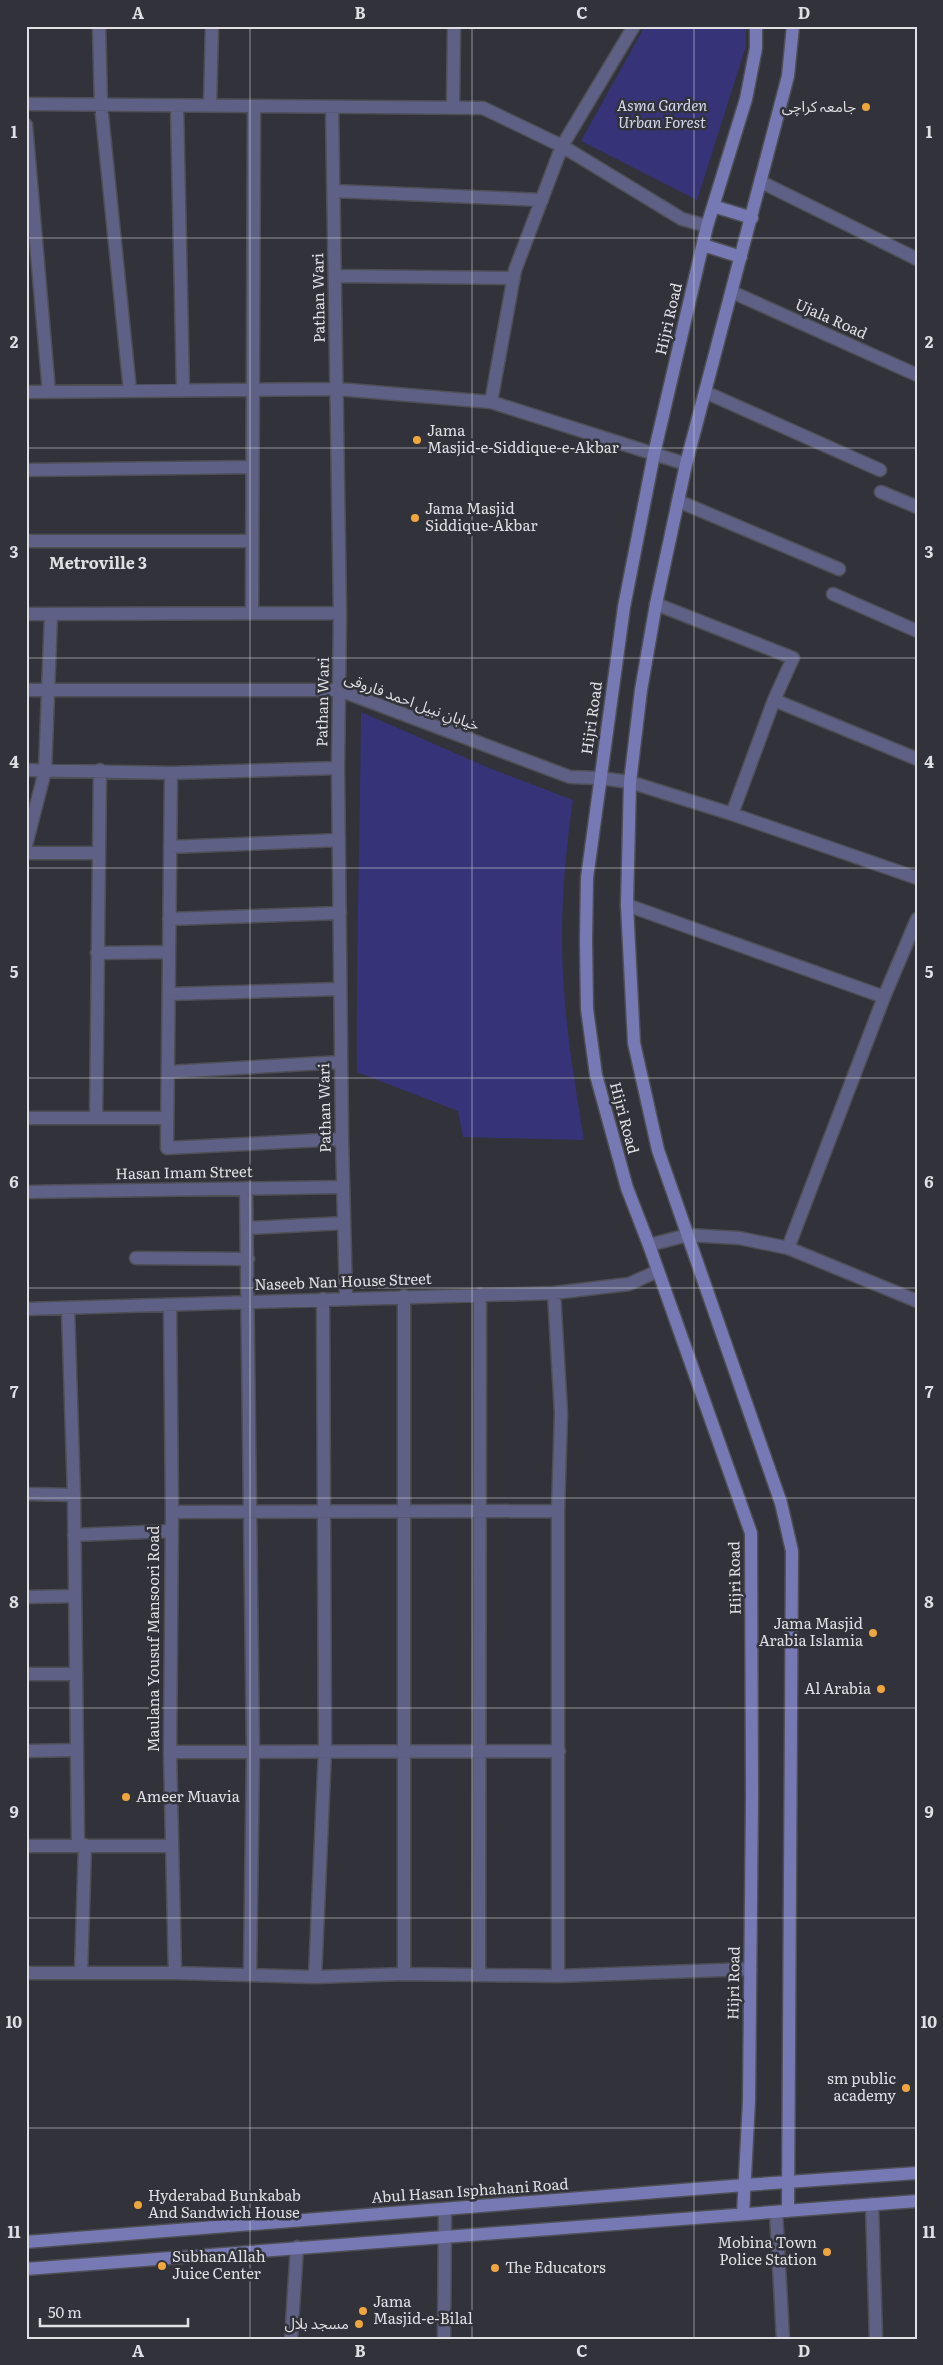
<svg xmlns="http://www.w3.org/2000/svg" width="943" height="2365" font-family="Literata,'Noto Sans Arabic',serif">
	<rect width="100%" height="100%" fill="#32323a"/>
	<path fill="#373379" d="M645,26H746V46L697,200L581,141Z
		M361,712L489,768L573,800C564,861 559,927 564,989C567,1040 576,1090 584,1140L463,1137L458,1111L357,1072C356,952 360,832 361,712Z"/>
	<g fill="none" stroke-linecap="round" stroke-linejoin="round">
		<defs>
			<path id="minor" d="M99,26L101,105L130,391
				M26,104L483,108L562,146L682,219L707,226
				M177,106L183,390
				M210,106L212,26
				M332,107L340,613L338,768L342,1139L346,1298
				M453,108L454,26
				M26,125L49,392
				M761,182L917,259
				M334,191L542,200
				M335,276L514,278
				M732,292L917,375
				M26,392L337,389L491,402L686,464
				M705,392L880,470
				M491,402L515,270L562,146L634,26
				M26,470L252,467
				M881,492L917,507
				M678,501L839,569
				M26,541H252
				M833,594L917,631
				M656,604L793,658L774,700L732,814
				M252,612L254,107
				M26,614L340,613
				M26,690H339L570,777L600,778L630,782L732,814L917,878
				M774,700L917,759
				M26,770L171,773L338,768
				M171,773L167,1148L342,1139
				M26,845L45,771L51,615
				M170,847L339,840
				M26,853H98
				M627,905L884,997
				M169,919L340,913
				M97,953L169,952
				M169,994L340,989
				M168,1072L341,1062
				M26,1118H167
				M96,1118L100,770
				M246,1188L253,1751L250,1975
				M26,1192L343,1187
				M247,1228L344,1223
				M649,1245L688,1235L739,1238L788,1248L917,1301
				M788,1248L884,997L917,919
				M136,1258L248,1259
				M554,1293L561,1413L558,1511V1976
				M170,1305L172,1512L170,1752L175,1973
				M26,1309L554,1293L629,1284L658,1271
				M68,1309L74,1495L78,1844
				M26,1494L74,1495
				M172,1512L558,1511
				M74,1535L171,1531
				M26,1597L75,1596
				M26,1674H76
				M26,1751L77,1750
				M170,1752L559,1751
				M26,1846H172
				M26,1973H175L315,1977L404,1974L558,1976L750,1969
				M81,1973L85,1845
				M404,1974V1296
				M479,1975L480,1294
				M315,1977L325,1750L323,1299
				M872,2204L876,2339
				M776,2212L783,2339
				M291,2339L297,2247
				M444,2339L445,2209"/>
			<path id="secondary" d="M713,206L752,218
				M703,245L741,257
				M788,2211L792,1551L781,1503L658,1150L634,1043L627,905L630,782L641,690L656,604L686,464L788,76L793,26
				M743,2214L749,2101L752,1798L751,1533L649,1245L627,1188L596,1075L587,1009L586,941L587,878L624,607L654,454L707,226L746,99L756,48V26
				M26,2242L745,2185L917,2173
				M26,2269L917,2201"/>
		</defs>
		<use href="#minor" stroke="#4e4e55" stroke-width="15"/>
		<use href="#secondary" stroke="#4e4e55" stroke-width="15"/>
		<use href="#minor" stroke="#5e6185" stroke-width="12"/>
		<use href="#secondary" stroke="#7679b3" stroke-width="12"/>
	</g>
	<path fill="none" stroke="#dfdfe4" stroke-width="1" stroke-opacity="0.55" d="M250,26V2339M472,26V2339M694,26V2339M26,238H917M26,448H917M26,658H917M26,868H917M26,1078H917M26,1288H917M26,1498H917M26,1708H917M26,1918H917M26,2128H917"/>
	<g fill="#f0a63f" stroke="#32323a" stroke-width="2">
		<circle cx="866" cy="107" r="5"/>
		<circle cx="417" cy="440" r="5"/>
		<circle cx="415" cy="518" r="5"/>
		<circle cx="873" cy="1633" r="5"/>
		<circle cx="881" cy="1689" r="5"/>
		<circle cx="126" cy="1797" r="5"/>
		<circle cx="906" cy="2088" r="5"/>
		<circle cx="138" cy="2205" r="5"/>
		<circle cx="827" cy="2252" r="5"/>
		<circle cx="162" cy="2266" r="5"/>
		<circle cx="495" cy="2268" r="5"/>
		<circle cx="363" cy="2311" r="5"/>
		<circle cx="359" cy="2324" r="5"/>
	</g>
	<g text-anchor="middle" stroke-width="5" stroke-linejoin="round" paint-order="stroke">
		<g font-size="15" font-style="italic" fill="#d3d6ed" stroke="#32323a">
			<text x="662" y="111">Asma Garden<tspan x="662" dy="17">Urban Forest</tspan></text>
		</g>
		<g font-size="15" fill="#dfdfe4" stroke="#32323a" text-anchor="start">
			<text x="856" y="112" text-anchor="end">جامعہ کراچی</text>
			<text x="427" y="436">Jama<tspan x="427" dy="17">Masjid-e-Siddique-e-Akbar</tspan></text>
			<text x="425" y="514">Jama Masjid<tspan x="425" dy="17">Siddique-Akbar</tspan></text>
			<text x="863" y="1629" text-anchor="end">Jama Masjid<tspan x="863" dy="17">Arabia Islamia</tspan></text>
			<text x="871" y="1694" text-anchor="end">Al Arabia</text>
			<text x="136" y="1802">Ameer Muavia</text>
			<text x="896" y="2084" text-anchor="end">sm public<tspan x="896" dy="17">academy</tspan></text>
			<text x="148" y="2201">Hyderabad Bunkabab<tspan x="148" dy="17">And Sandwich House</tspan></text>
			<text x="817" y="2248" text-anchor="end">Mobina Town<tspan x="817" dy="17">Police Station</tspan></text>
			<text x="172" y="2262">SubhanAllah<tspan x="172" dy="17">Juice Center</tspan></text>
			<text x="505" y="2273">The Educators</text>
			<text x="373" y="2307">Jama<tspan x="373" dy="17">Masjid-e-Bilal</tspan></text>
			<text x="349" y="2329" text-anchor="end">مسجد بلال</text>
		</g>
		<g font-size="15" fill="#dfdfe4" stroke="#32323a">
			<text transform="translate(319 298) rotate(-91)" y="5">Pathan Wari</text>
			<text transform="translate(669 319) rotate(-77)" y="5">Hijri Road</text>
			<text transform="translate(831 319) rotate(24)" y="5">Ujala Road</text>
			<text transform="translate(323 702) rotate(-89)" y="5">Pathan Wari</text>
			<text transform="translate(412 702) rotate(20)" y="5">خیابانِ نبیل احمد فاروقی</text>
			<text transform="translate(592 718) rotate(-82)" y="5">Hijri Road</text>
			<text transform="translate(325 1108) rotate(-91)" y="5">Pathan Wari</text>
			<text transform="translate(624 1118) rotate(75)" y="5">Hijri Road</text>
			<text transform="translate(184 1173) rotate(-1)" y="5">Hasan Imam Street</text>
			<text transform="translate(343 1282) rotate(-2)" y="5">Naseeb Nan House Street</text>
			<text transform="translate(735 1578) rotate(-91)" y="5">Hijri Road</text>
			<text transform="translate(154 1639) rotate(-90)" y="5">Maulana Yousuf Mansoori Road</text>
			<text transform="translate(734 1983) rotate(-89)" y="5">Hijri Road</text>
			<text transform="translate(470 2191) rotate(-4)" y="5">Abul Hasan Isphahani Road</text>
		</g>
		<g font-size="16" font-weight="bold" fill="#dfdfe4" stroke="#32323a">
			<text x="98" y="569">Metroville 3</text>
		</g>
	</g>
	<rect width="943" height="2365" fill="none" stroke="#32323a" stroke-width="55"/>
	<path d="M40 2318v8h148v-8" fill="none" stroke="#dfdfe4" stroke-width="2.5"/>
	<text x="48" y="2318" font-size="15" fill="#dfdfe4" stroke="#32323a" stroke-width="4" paint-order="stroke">50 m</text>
	<rect x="28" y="28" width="888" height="2310" fill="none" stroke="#dfdfe4" stroke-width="2"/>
	<g font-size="16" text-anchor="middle" font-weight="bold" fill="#dfdfe4">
		<text x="138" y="19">A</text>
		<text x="360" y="19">B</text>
		<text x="582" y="19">C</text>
		<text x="804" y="19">D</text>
		<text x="14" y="138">1</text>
		<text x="929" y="138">1</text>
		<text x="14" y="348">2</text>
		<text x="929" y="348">2</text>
		<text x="14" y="558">3</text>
		<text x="929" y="558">3</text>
		<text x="14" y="768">4</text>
		<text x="929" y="768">4</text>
		<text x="14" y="978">5</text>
		<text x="929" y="978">5</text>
		<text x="14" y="1188">6</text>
		<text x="929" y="1188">6</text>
		<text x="14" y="1398">7</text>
		<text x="929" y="1398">7</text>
		<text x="14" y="1608">8</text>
		<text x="929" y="1608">8</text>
		<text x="14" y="1818">9</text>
		<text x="929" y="1818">9</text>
		<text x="14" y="2028">10</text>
		<text x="929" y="2028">10</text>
		<text x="14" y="2238">11</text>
		<text x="929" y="2238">11</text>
		<text x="138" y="2357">A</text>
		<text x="360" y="2357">B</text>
		<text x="582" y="2357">C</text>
		<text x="804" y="2357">D</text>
	</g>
</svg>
